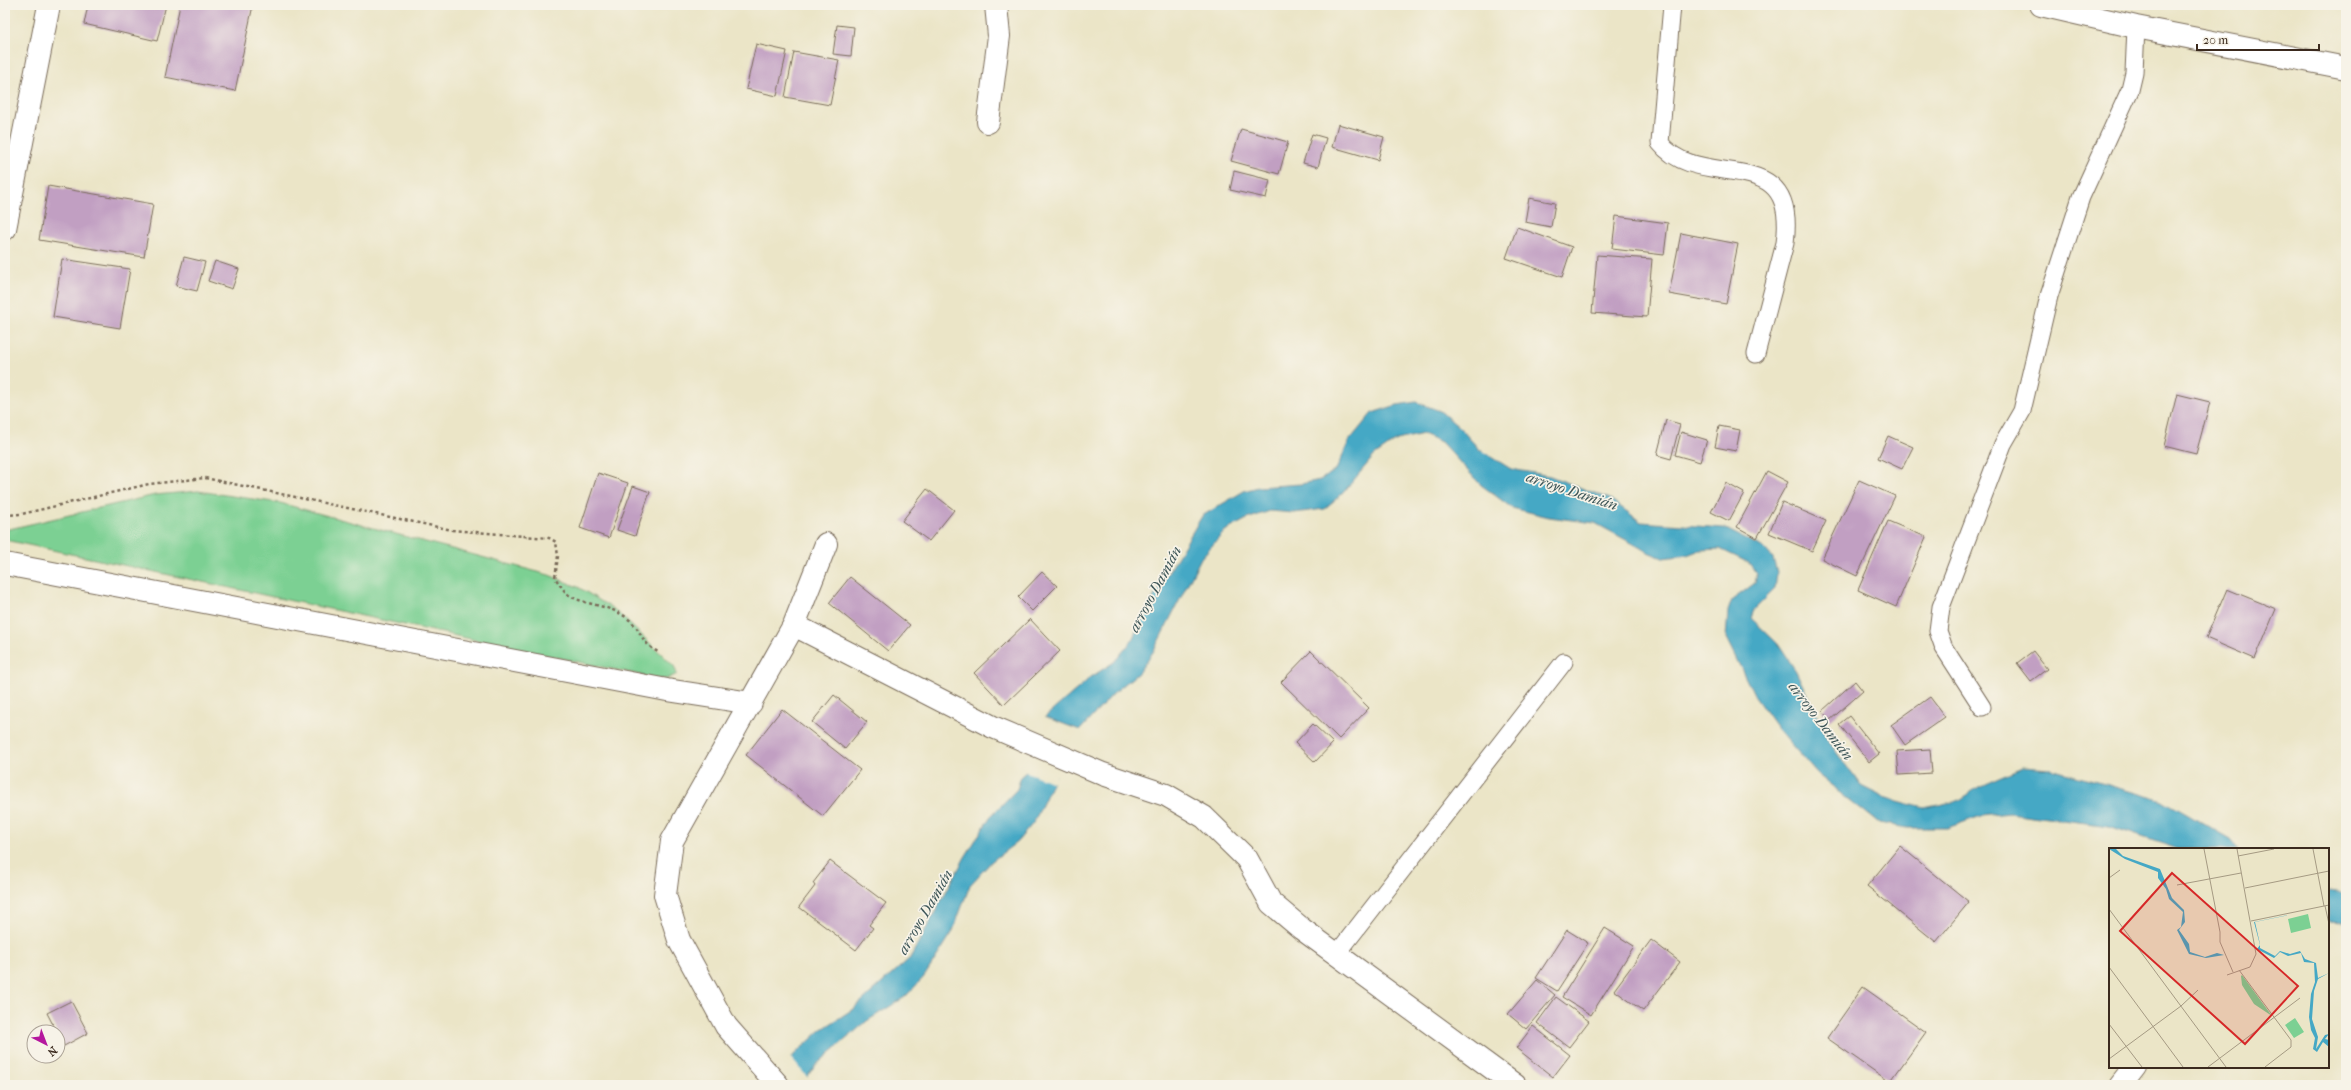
<svg xmlns="http://www.w3.org/2000/svg" width="2351" height="1090" font-family="'IM FELL French Canon',serif">
	<rect width="100%" height="100%" fill="#f7f3e8"/>
	<filter id="ink" filterUnits="userSpaceOnUse"><feTurbulence type="fractalNoise" baseFrequency=".025" numOctaves="2"/><feDisplacementMap in="SourceGraphic" scale="8" xChannelSelector="R" yChannelSelector="G"/><feConvolveMatrix kernelMatrix="1 2 1 2 8 2 1 2 1" color-interpolation-filters="sRGB"/></filter>
	<filter id="wash" filterUnits="userSpaceOnUse"><feTurbulence type="fractalNoise" baseFrequency=".012" numOctaves="4" result="noise"/><feDisplacementMap in="SourceGraphic" scale="16" xChannelSelector="R" yChannelSelector="G"/><feGaussianBlur stdDeviation="0.9" result="paint"/><feColorMatrix in="noise" values="0 0 0 0 0 0 0 0 0 0 0 0 0 0 0 0 0 1.4 0 .05"/><feComposite in="paint" operator="in"/></filter>
	<g filter="url(#wash)">
		<rect width="100%" height="100%" fill="#ebe5c7"/>
		<path fill="#7cd093" stroke="#5c7d58" d="M198,491L280,503L549,575L578,587L615,610L674,666L677,674L667,679H659L5,540V530L155,495Z"/>
		<path fill="#45a8c5" stroke="#406972" d="M1416,402L1440,411L1460,428L1479,449L1511,469L1550,476L1610,499L1641,522L1724,528L1764,548L1773,558L1777,573L1775,589L1754,610L1751,618L1778,644L1796,671L1829,742L1861,786L1883,797L1924,808L1957,801L1985,783L2022,767L2051,769L2164,801L2230,839L2238,849H2178L2109,826L2010,813L1981,816L1947,828H1907L1879,823L1817,774L1777,728L1755,697L1726,638L1728,611L1732,600L1755,583L1757,574L1749,563L1720,549L1700,550L1687,555L1663,558L1650,553L1595,523L1549,517L1512,508L1481,485L1441,442L1423,434L1397,440L1374,456L1342,494L1324,509L1294,513L1270,511L1247,519L1225,531L1201,558L1153,652L1138,673L1115,692L1080,730L1045,717L1091,677L1114,662L1131,642L1146,610L1202,516L1244,491L1258,487L1301,484L1320,480L1336,470L1349,441L1372,413L1397,405Z
			M1032,767L1056,775L1034,822L1017,842L992,861L970,885L952,933L924,977L905,997L867,1021L816,1065L802,1084L785,1063L821,1030L853,1009L910,958L965,857L990,817L1017,789L1021,776Z
			M2328,891L2346,893V922L2328,921Z"/>
		<path fill="#ebe5c7" d="M1032,765L1057,773L1054,783L1024,771Z
			M789,1056L809,1079L804,1085H800L783,1064Z"/>
		<g id="blocks">
			<path fill="#c19fc2" d="M88,5H166L157,41L84,24Z
				M180,5H253L235,91L165,77Z
				M837,25L854,27L851,56L833,54Z
				M756,44L787,51L777,96L746,89Z
				M794,52L839,60L830,105L785,97Z
				M1338,124L1384,137L1378,160L1332,147Z
				M1241,129L1288,142L1279,174L1231,161Z
				M1312,134L1326,138L1318,167L1303,163Z
				M1234,171L1270,180L1266,198L1230,190Z
				M48,186L153,204L144,257L39,240Z
				M1529,198L1555,203L1551,227L1525,222Z
				M1616,216L1668,223L1664,255L1612,249Z
				M1517,227L1572,247L1562,277L1506,258Z
				M1681,233L1738,244L1726,304L1669,294Z
				M1597,255L1652,259L1647,317L1592,313Z
				M184,257L205,262L197,291L176,286Z
				M62,259L130,269L120,328L53,317Z
				M215,261L239,269L232,289L208,281Z
				M2177,394L2210,402L2196,454L2164,446Z
				M1666,420L1680,424L1671,459L1657,455Z
				M1719,426L1740,430L1736,451L1715,447Z
				M1681,432L1707,440L1700,462L1675,455Z
				M1888,436L1913,447L1902,469L1878,458Z
				M1767,471L1788,482L1757,538L1737,527Z
				M598,473L628,483L609,538L580,528Z
				M1859,480L1895,496L1857,576L1822,559Z
				M1726,483L1744,493L1729,521L1711,512Z
				M633,486L650,492L635,536L617,530Z
				M927,489L954,510L929,541L902,521Z
				M1782,502L1826,521L1812,551L1769,533Z
				M1888,521L1926,537L1896,607L1858,590Z
				M1042,572L1057,586L1032,611L1018,597Z
				M850,577L910,625L888,651L829,603Z
				M2227,589L2276,609L2255,659L2206,638Z
				M1030,619L1060,651L1004,705L974,673Z
				M1311,651L1369,708L1339,739L1281,682Z
				M2033,651L2047,669L2031,681L2017,663Z
				M1855,681L1863,691L1830,720L1822,711Z
				M834,695L867,722L845,749L812,722Z
				M1930,697L1945,717L1905,745L1891,725Z
				M782,709L860,770L823,816L746,755Z
				M1849,716L1879,754L1869,762L1839,724Z
				M1313,724L1333,743L1315,762L1295,743Z
				M1930,749L1932,773L1899,775L1897,751Z
				M1900,846L1969,902L1936,942L1867,886Z
				M830,861L886,903L869,925L873,928L856,950L799,907L815,886L813,883Z
				M1605,928L1634,946L1591,1015L1562,997Z
				M1567,930L1588,943L1557,991L1536,978Z
				M1651,940L1680,962L1643,1011L1614,990Z
				M1537,980L1555,995L1526,1029L1508,1014Z
				M1863,987L1926,1032L1890,1082L1827,1038Z
				M1556,997L1589,1021L1569,1047L1537,1023Z
				M71,1001L88,1033L64,1046L47,1013Z
				M1533,1026L1570,1055L1553,1077L1516,1048Z"/>
		</g>
	</g>
	<g filter="url(#ink)">
		<use href="#blocks" fill-opacity="0" stroke="#796b59" stroke-width="1"/>
		<g fill="none" stroke-linecap="round" stroke-linejoin="round">
			<defs>
				<path id="service" d="M1672,5L1660,143C1700,194 1799,139 1785,243L1756,354
					M1982,707L1944,648L1938,631L1941,607L2003,444L2022,411L2049,296L2081,197L2130,90L2134,73L2136,27
					M1336,955L1564,662"/>
				<path id="minor" d="M2041,5L2136,27L2346,68
					M988,122L999,36L996,5
					M5,229L49,5
					M5,564L667,690L751,703
					M794,625L993,727L1103,774L1166,795L1204,817L1247,859L1271,903L1302,929L1515,1085
					M778,1085L726,1026L679,940L665,895L672,841L794,625L826,544
					M2121,1085L2135,1067"/>
			</defs>
			<use href="#service" stroke="#796b59" stroke-width="19"/>
			<use href="#minor" stroke="#796b59" stroke-width="24"/>
			<path stroke="#796b59" stroke-width="2.5" stroke-dasharray="3 3" stroke-linecap="butt" d="M5,515L22,514L149,484L205,478L452,530L549,538L556,542L558,556L555,578C560,584 565,594 572,597C590,606 610,605 627,618C643,630 639,643 660,653"/>
			<use href="#service" stroke="#fff" stroke-width="17"/>
			<use href="#minor" stroke="#fff" stroke-width="22"/>
		</g>
	</g>
	<g text-anchor="middle" stroke-width="3.5" stroke-linejoin="round" paint-order="stroke">
		<g font-size="15" font-style="italic" fill="#3e5658" stroke="#f7f3e8">
			<text transform="translate(1572 491) rotate(18)" y="5">arroyo Damián</text>
			<text transform="translate(1155 589) rotate(-62)" y="5">arroyo Damián</text>
			<text transform="translate(1821 721) rotate(52)" y="5">arroyo Damián</text>
			<text transform="translate(925 912) rotate(-60)" y="5">arroyo Damián</text>
		</g>
	</g>
	<g transform="translate(2109 848)">
		<rect width="220" height="220" fill="#ebe5c7"/>
		<path d="M199,66L202,80L182,85L179,71ZM132,128L133,127L163,168L145,156L133,137ZM186,170L195,184L185,190L176,177Z" fill="#7cd093"/>
		<path d="M0,1H7L14,8L51,21L63,50L75,62L76,74L70,82L80,96L81,104L96,109L108,105L115,107L97,110L80,106L68,82L72,79L74,64L60,51L57,41L49,30V24L16,11ZM214,60L146,74L151,96V100L166,108L171,103L181,106L191,103L196,111L207,115L209,130L220,125L209,131L205,143L203,171L209,189L207,201L216,187L220,186L216,191L220,192V199L214,194L208,204L204,201L206,190L202,182L200,169L202,146L206,134L205,115L195,114L192,105L179,108L171,104L165,110L148,101L151,97L145,74Z" fill="#45a8c5"/>
		<path fill="none" stroke="#a59a83" stroke-width="1" d="M95,1L111,84V94L124,124M204,1L215,58M129,8L165,1M0,30L11,22M68,37L132,25M136,40L220,23M216,58L220,76M0,61L117,219M142,73L220,57M0,119L74,219M130,122L182,192V199L156,219M118,127L141,119L147,106L128,1M0,176L33,219M0,211L72,158L89,142M99,219L191,150"/>
		<path fill="#d62828" fill-opacity="0.15" stroke="#d62828" stroke-width="2" d="M63,25L189,138L136,196L11,83Z"/>
		<rect width="220" height="220" fill="none" stroke="#3b2a1e" stroke-width="2"/>
	</g>
	<rect width="2351" height="1090" fill="none" stroke="#f7f3e8" stroke-width="20"/>
	<g transform="translate(46 1044) rotate(138)"><circle r="19" fill="#f7f3e8" stroke="#aca397"/>
	<path d="M0-3L7 15L0 10L-7 15Z" fill="#b5179e"/>
	<text y="-6" font-size="11" font-weight="bold" text-anchor="middle" fill="#3b2a1e">N</text>
	</g>
	<path d="M2197 44v6h122v-6" fill="none" stroke="#3b2a1e" stroke-width="2"/>
	<text x="2203" y="44" font-size="12" fill="#3b2a1e" stroke="#f7f3e8" stroke-width="3" paint-order="stroke">20 m</text>
</svg>
